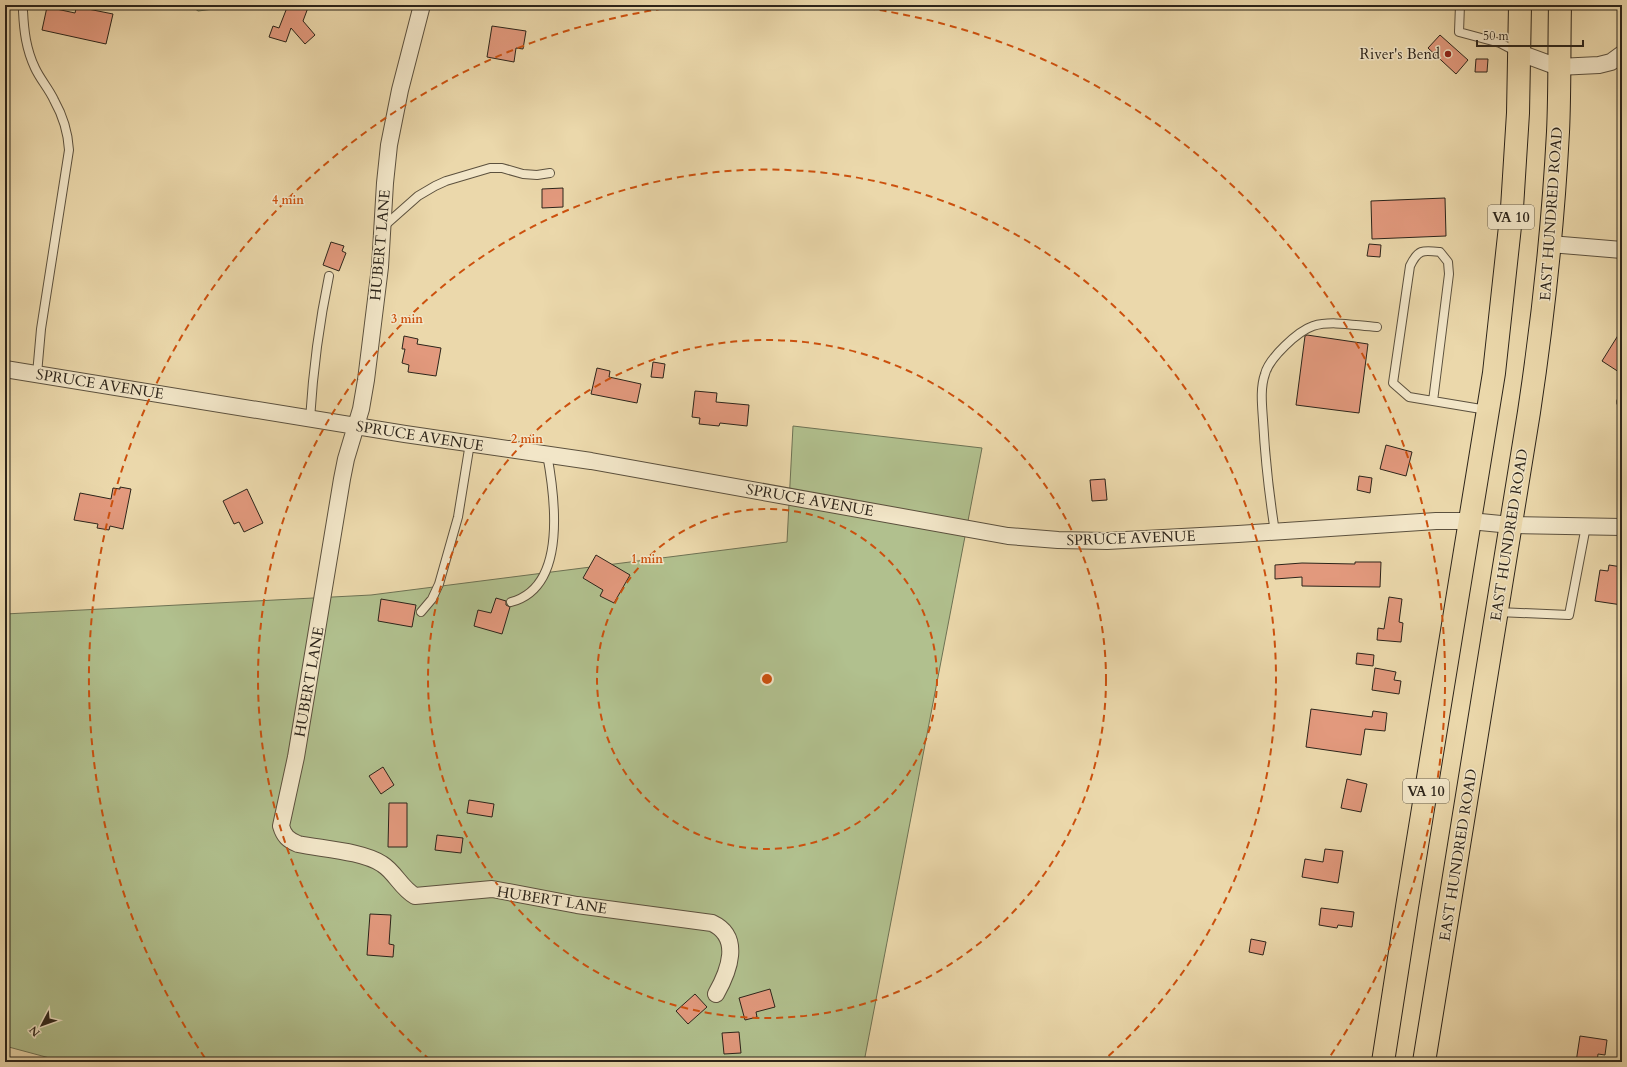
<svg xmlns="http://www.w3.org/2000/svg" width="1627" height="1067" font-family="Cardo,serif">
	<rect width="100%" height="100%" fill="#ebd8ab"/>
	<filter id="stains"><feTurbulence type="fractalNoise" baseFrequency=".005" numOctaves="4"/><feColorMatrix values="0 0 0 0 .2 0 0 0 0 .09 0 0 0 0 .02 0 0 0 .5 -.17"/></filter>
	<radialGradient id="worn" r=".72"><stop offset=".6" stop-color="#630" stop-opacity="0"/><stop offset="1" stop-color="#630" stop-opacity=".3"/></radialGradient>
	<path fill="#b1c08e" stroke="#6e7254" d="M190,5H246L198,11Z
		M793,426L982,448L864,1062H56L57,1060L5,1046V614L371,595L787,542Z"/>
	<path fill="#e2997d" stroke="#2c241a" d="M77,5H88V9L113,14L106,44L42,30L47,7L75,13Z
		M288,5H309L303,21L315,35L305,44L291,28L286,42L269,37L273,26L279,28Z
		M492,26L526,31L523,49L516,48L514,62L487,57Z
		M1440,35L1468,60L1456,74L1428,48Z
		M1476,59H1488L1487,72H1475Z
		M563,188V207L542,208V189Z
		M1445,198L1446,236L1372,239L1371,201Z
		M331,242L344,246L342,251L346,253L339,271L323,265Z
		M1369,244L1381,245L1380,257L1367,256Z
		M1622,329V374L1602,361Z
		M1307,335L1368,344L1359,413L1296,405L1305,336Z
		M404,336L418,339L417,344L441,348L436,376L408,372L409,365L402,363L405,349H402Z
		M653,362L665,364L663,378L651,377Z
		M597,368L610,371L609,377L641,384L637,403L591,394Z
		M695,391L717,393L716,402L749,405L747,426L720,423L719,426L699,424L700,418L692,417Z
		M1386,445L1412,452L1406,476L1380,469Z
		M1359,476L1372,478L1370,493L1357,490Z
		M1105,479L1107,500L1092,501L1090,480Z
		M120,487L131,489L123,529L110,526L109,530L97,528L98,524L74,520L80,493L111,499L113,488L120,489Z
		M247,489L263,523L244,532L239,522L234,524L223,501Z
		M596,555L630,575L614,603L600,596L603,590L583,578Z
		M1355,562H1381L1380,587L1302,586V577L1275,579V565L1302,563L1355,564Z
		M1609,565L1622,567V605L1595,601L1600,570L1608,571Z
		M1389,597L1402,599L1399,622L1403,623L1401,642L1377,640L1378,628L1384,629Z
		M496,598L506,601V605L510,607L502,634L474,626L478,610L491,613Z
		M381,599L416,605L412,627L378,621Z
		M1357,653L1374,655L1373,666L1356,664Z
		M1375,668L1396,672L1394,680L1401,681L1399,694L1372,690Z
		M1311,709L1372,717L1373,711L1387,713L1385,731L1365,729L1361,755L1306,747Z
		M383,767L394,785L381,794L369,776Z
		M1347,779L1367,784L1361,812L1341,808Z
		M469,800L494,804L492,817L467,813Z
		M389,803H407V847H388Z
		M437,835L463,838L461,853L435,850Z
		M1325,849L1343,851L1338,883L1302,877L1305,859L1323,862Z
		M1321,908L1354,912L1352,927L1338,925L1337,928L1319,925Z
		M370,914L391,915L389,944L394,945L393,957L367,955Z
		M1251,939L1266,942L1263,955L1249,952Z
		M770,989L775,1007L756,1012L757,1017L745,1020L739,998Z
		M695,994L707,1007L688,1024L676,1011Z
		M739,1032L741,1053L724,1054L722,1033Z
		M1580,1036L1607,1040L1605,1055L1598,1054L1597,1062H1576Z"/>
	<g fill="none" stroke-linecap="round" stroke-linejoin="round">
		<defs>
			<path id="lane" d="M1460,5L1459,32L1500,43L1517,52
				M23,11C24,31 26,49 35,68C40,79 49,89 54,100C63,116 68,132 69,150L41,329L37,374
				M383,227L418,196L435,186L446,181L490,168H502L523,174L537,175L550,173
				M1433,401L1449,274L1448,262L1440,252C1423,250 1418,249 1410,266L1393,383L1409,397L1487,410
				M1621,402L1622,403
				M310,419C313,371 319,324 329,276
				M1275,532C1269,494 1265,457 1263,420C1262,405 1260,388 1265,374C1269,358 1298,331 1313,326C1333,320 1357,326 1377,327
				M511,602C568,587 555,497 547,454
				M421,612L432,599L439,584L458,517L470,443
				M1498,612L1569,615L1586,526"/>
			<path id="street" d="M422,5L400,90L389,145L385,183L380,267L366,380L361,409L346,459L342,479L296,757L281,826C284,836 288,840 298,844C322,849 362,851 382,864C395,872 401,888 415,896L492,889L577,905L712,923C742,937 729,971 716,994
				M1520,53L1558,67L1599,65L1611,62L1622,54
				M1550,244L1622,250
				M5,369L405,434L591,461L1008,536L1058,540L1107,541L1238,534L1436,521H1470L1511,525L1622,527"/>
			<path id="highway" d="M1383,1062L1407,907L1494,373L1512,208L1518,113L1520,5
				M1424,1062L1529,412C1543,319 1553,226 1558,132C1560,90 1559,47 1560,5"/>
		</defs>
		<use href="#lane" stroke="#5c513e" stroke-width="10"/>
		<use href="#street" stroke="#5c513e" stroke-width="18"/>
		<use href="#highway" stroke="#2c241a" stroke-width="24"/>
		<use href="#lane" stroke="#f2e6c8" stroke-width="8"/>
		<use href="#street" stroke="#f2e6c8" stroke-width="16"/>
		<use href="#highway" stroke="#ebd8ab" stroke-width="22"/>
	</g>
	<g fill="none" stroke="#cc510e" stroke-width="2" stroke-dasharray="7 5">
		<circle cx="767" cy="679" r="170"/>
		<circle cx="767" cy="679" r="339"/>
		<path d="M430 1060A509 509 0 1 1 1104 1060"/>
		<path d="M205 1058A678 678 0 0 1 690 5M844 5A678 678 0 0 1 1329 1058"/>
	</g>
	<circle fill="#8f2418" stroke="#f2e6c8" stroke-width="1.5" cx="1448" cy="54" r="4"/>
	<g text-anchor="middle" stroke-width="3" stroke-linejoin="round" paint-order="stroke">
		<g fill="#f2e6c8" stroke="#675e4e" stroke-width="1">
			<rect x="1488" y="205" width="46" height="24" rx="3"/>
			<rect x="1403" y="779" width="46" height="24" rx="3"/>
		</g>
		<g font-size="14" font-weight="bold" fill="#2c241a">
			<text x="1511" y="222">VA 10</text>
			<text x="1426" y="796">VA 10</text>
		</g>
		<g font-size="15" fill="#2c241a" stroke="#f2e6c8" text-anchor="end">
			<text x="1440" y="59">River's Bend</text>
		</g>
		<g font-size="15" fill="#2c241a" stroke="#f2e6c8">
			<text transform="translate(1551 214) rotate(-86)" y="5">EAST HUNDRED ROAD</text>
			<text transform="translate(380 245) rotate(-85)" y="5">HUBERT LANE</text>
			<text transform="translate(100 384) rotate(9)" y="5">SPRUCE AVENUE</text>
			<text transform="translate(420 436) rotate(9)" y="5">SPRUCE AVENUE</text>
			<text transform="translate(810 500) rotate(10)" y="5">SPRUCE AVENUE</text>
			<text transform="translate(1509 535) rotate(-81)" y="5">EAST HUNDRED ROAD</text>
			<text transform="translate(1131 538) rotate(-2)" y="5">SPRUCE AVENUE</text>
			<text transform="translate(309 682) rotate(-80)" y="5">HUBERT LANE</text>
			<text transform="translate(1458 855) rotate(-81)" y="5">EAST HUNDRED ROAD</text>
			<text transform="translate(552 900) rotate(9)" y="5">HUBERT LANE</text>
		</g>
	</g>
	<circle cx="767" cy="679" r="6" fill="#cc510e" stroke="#f2e6c8" stroke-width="2"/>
	<g font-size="12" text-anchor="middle" font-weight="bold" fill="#cc510e" stroke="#f2e6c8" stroke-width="3" stroke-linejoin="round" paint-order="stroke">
		<text x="288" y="204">4 min</text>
		<text x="407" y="323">3 min</text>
		<text x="527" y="443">2 min</text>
		<text x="647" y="563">1 min</text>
	</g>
	<rect width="1627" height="1067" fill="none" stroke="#ebd8ab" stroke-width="20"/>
	<rect x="6" y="6" width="1615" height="1055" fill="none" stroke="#2c241a" stroke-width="2"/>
	<rect x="10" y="10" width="1607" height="1047" fill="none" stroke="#2c241a"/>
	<g transform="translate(42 1025) rotate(229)" stroke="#f2e6c8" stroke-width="3" paint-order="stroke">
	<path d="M0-3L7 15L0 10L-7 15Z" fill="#2c241a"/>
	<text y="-6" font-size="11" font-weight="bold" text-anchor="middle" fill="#2c241a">N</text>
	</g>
	<path d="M1477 40v6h106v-6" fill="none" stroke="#2c241a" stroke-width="2"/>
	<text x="1483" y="40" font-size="12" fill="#2c241a" stroke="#f2e6c8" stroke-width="3" paint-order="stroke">50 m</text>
	<rect width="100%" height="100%" filter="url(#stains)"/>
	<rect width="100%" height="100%" fill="url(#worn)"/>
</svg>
